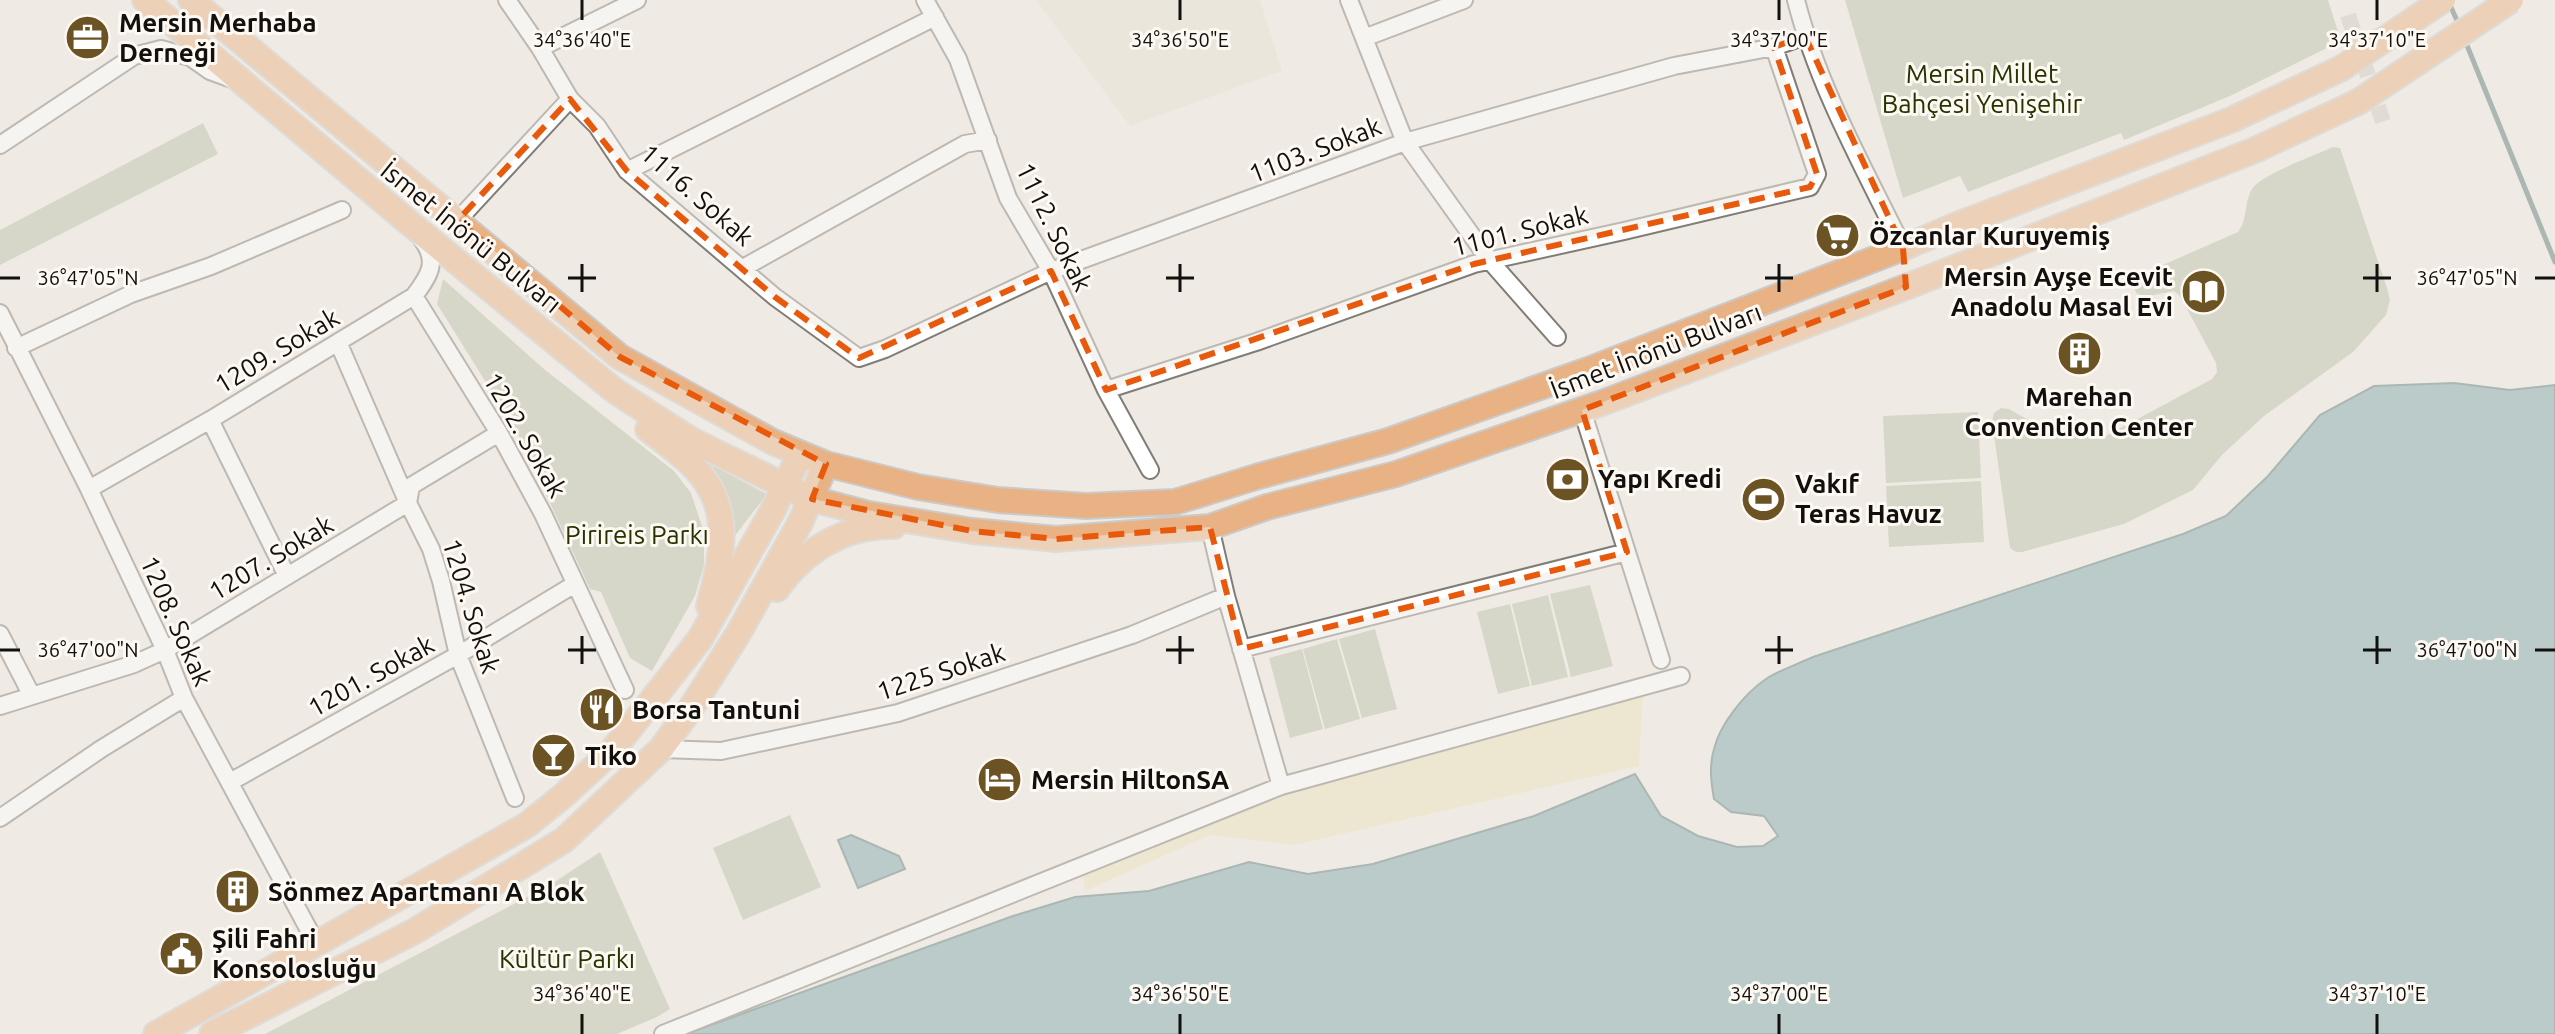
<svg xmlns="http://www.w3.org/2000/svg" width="2555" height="1034" font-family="Ubuntu,sans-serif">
	<rect width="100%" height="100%" fill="#efebe4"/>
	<path fill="#e7dfd1" d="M1036,0H1260L1282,71L1130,126Z"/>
	<path fill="#b8bfa9" d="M1845,0H2328L2341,41L2230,96L2124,140L2121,133L1968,192L1960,176L1903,198Z
		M203,123L218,154L0,265V230Z
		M2333,147L2340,148L2387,288L2390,300L2386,315L2353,352L2264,416L2222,455L2193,490L2124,524L2022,552H2016L2010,548L1992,421L1994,413L2001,408L2009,409L2039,426L2097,438L2104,437L2212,379L2217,372L2216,363L2180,296L2174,291L2144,297L2136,293L2133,282L2140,275L2238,232C2248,219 2244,202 2252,189C2260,175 2316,155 2333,147Z
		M443,279L544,369L674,471L691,493L704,532V565L695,596L652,671L630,658L601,592L590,589L517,432L437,304Z
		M1978,412L1981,478L1886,483L1883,416Z
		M700,459L767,494L727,546Z
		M1981,481L1984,542L1889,547L1886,486Z
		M1590,585L1613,666L1571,677L1550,594Z
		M1548,595L1568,677L1532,686L1512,604Z
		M1510,604L1530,686L1498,694L1477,612Z
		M1375,629L1397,709L1362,718L1339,639Z
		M1337,639L1360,719L1325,729L1303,649Z
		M1302,649L1323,729L1290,738L1269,658Z
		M790,815L821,887L743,920L713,848Z
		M600,852L670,1009L657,1017L617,1034H265L550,885Z"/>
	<path fill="#ece2bd" d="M1643,696L1639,766L1294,845L1210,835L1085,891L1082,870L1291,787Z"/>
	<path fill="#7ba4a8" stroke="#5b787a" stroke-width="2" d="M2454,383L2510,390L2555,385V1034H686L1013,916L1075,897L1149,891L1249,862L1308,874L1373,864L1534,816L1635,774L1661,816L1698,836L1737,847L1763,846L1778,836L1764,816L1731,812L1714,799C1711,782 1709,766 1714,749C1720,724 1745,693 1766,679C1780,670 1798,664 1813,657L2183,534L2226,516L2268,476L2320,415L2374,386Z
		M851,835L899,856L905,869L858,888L838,840Z"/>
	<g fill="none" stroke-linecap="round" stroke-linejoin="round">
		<path stroke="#5b787a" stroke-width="5" d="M2450,5L2459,25
			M2464,38L2555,262"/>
		<path stroke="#cecac4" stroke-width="16" stroke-dasharray="16 8" stroke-linecap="butt" d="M2348,15L2384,125"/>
		<defs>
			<path id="street" d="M507,0L540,48L570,99L597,126L627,171L775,297L859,358L885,349L1051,271L1405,142L1674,66L1774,47L1805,36
				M925,0L958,59L1008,198L1051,271L1106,390L1150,470
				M1349,0L1405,142L1490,261L1557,337
				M1796,0C1818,87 1864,168 1903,248
				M1364,38L1464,0
				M540,48L637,0
				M0,145L134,56L161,49L190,57L210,71L232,79
				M627,171L935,17
				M458,220L570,99
				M743,268L965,144L988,140
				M414,296L499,433L543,514L625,690
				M0,313L89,489L165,650L184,698L317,945
				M338,342L408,503L431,549L441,581L458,655L515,798
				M16,348L131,294L211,266L342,210
				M1106,390L1256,342L1474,264L1624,231L1810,187L1817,174L1774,47
				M1582,410L1661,660
				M210,420L287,576
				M89,489L210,420L414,296C430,275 439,261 421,238
				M1210,527L1226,596L1281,786
				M0,634L31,694
				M1241,649L1627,552
				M0,706L134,664L165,650L408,503L411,486L499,433
				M661,749L721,751L898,713L1132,635L1226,596
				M230,782L458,655L575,584
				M0,818L101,749L184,698
				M663,1034L1281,786L1681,676"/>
			<path id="primary" d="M145,0L407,221L615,391L691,440L812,499L869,514L972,531L1056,539L1210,527L1267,507L1396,474L1602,403L1906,287L2255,150L2358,102
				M191,0L620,357L773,442L826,464L918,487L998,500L1086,506L1175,502L1259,476L1388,441L1588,370L1903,248L1954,226L2231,120L2342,68
				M648,429C663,441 679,452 692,465C735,507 722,555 709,606
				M777,589C804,550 845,525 894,526
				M156,1034L527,825L564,795L612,751L700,639L773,510L800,454
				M212,1034L415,931L564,840L661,749L689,711L738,634L800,523L826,464"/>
		</defs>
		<use href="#street" stroke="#807d76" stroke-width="20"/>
		<use href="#primary" stroke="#cbcaca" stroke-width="28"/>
		<use href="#street" stroke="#fff" stroke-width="16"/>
		<use href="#primary" stroke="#e9b284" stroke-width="24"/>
		<defs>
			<path id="primary-bridge" d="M2342,68L2443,0
				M2358,102L2511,0"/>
		</defs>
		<use href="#primary-bridge" stroke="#cbcaca" stroke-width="28" stroke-linecap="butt"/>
		<use href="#primary-bridge" stroke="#e9b284" stroke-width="24"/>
	</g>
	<path d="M0 0H2555V1034H0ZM1805,36L1903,248L1906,287L1582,410L1627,552L1241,649L1210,527L1056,539L972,531L812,499L826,464L620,357L458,220L570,99L627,171L775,297L859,358L1051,271L1106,390L1474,264L1810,187L1817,174L1774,47Z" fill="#efebe4" fill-opacity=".55" fill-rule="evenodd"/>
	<path fill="none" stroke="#e8590c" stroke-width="6" stroke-dasharray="16 10" stroke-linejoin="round" d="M1805,36L1903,248L1906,287L1582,410L1627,552L1241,649L1210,527L1056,539L972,531L812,499L826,464L620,357L458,220L570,99L627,171L775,297L859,358L1051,271L1106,390L1474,264L1810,187L1817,174L1774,47Z"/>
	<path fill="none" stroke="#11100e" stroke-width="3" d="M582,0V20M1180,0V20M1779,0V20M2377,0V20M582,264V292M1180,264V292M1779,264V292M2377,264V292M0,278H20M568,278H596M1166,278H1194M1765,278H1793M2363,278H2391M2535,278H2555M582,636V664M1180,636V664M1779,636V664M2377,636V664M0,650H20M568,650H596M1166,650H1194M1765,650H1793M2363,650H2391M2535,650H2555M582,1014V1034M1180,1014V1034M1779,1014V1034M2377,1014V1034"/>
	<defs>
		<symbol id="office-disc" viewBox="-11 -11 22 22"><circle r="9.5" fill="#6c5324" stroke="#fdf8f1"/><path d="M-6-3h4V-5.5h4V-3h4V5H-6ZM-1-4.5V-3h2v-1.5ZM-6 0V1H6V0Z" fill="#fff"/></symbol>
		<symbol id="supermarket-disc" viewBox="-11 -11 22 22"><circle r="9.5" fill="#6c5324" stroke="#fdf8f1"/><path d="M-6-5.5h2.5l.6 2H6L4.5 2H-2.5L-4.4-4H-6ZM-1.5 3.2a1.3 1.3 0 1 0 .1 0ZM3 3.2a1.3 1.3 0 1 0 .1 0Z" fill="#fff"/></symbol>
		<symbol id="library-disc" viewBox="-11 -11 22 22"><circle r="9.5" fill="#6c5324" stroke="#fdf8f1"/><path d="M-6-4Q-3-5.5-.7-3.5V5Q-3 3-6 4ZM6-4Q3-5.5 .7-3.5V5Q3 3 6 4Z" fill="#fff"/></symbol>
		<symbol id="building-disc" viewBox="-11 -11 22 22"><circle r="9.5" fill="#6c5324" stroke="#fdf8f1"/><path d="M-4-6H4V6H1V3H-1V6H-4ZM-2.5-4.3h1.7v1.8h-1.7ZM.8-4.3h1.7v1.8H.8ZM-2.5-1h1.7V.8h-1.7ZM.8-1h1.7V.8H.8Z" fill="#fff"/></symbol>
		<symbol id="bank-disc" viewBox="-11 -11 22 22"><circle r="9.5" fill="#6c5324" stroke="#fdf8f1"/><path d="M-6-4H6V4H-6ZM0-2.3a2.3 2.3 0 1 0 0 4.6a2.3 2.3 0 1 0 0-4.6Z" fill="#fff"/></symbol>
		<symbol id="stadium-disc" viewBox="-11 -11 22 22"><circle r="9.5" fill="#6c5324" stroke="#fdf8f1"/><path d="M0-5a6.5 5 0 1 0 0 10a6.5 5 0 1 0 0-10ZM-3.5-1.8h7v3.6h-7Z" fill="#fff"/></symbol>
		<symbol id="restaurant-disc" viewBox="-11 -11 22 22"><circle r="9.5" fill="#6c5324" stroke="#fdf8f1"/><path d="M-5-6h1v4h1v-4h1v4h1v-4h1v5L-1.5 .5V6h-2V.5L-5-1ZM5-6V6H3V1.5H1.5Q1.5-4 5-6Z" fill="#fff"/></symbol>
		<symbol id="bar-disc" viewBox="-11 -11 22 22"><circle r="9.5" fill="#6c5324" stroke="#fdf8f1"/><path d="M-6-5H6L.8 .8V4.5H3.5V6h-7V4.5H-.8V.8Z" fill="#fff"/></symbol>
		<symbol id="hotel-disc" viewBox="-11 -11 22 22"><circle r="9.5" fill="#6c5324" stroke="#fdf8f1"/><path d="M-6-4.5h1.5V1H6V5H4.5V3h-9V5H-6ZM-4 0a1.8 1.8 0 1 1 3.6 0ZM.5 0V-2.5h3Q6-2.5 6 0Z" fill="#fff"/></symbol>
		<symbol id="civic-disc" viewBox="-11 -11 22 22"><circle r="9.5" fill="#6c5324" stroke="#fdf8f1"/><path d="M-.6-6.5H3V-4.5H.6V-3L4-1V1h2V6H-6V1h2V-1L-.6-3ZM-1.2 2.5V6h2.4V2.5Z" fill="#fff"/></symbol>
	</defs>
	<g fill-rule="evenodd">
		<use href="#office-disc" x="62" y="12" width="51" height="51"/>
		<use href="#supermarket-disc" x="1812" y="210" width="51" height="51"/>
		<use href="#library-disc" x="2178" y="266" width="51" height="51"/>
		<use href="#building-disc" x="2054" y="328" width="51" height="51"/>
		<use href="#bank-disc" x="1542" y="454" width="51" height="51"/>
		<use href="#stadium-disc" x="1738" y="474" width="51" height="51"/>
		<use href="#restaurant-disc" x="576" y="684" width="51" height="51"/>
		<use href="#bar-disc" x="528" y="730" width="51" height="51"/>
		<use href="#hotel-disc" x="974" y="754" width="51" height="51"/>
		<use href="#building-disc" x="212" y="866" width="51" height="51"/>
		<use href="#civic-disc" x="156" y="928" width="51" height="51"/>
	</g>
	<g text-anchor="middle" stroke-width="6" stroke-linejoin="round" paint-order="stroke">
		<g font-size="26" font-weight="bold" fill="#11100e" stroke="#fdf8f1" text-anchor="start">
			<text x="119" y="32">Mersin Merhaba<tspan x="119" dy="30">Derneği</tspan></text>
			<text x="1869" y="245">Özcanlar Kuruyemiş</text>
			<text x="2173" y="286" text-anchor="end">Mersin Ayşe Ecevit<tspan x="2173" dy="30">Anadolu Masal Evi</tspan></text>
			<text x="2079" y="406" text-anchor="middle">Marehan<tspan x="2079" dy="30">Convention Center</tspan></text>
			<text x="1598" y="488">Yapı Kredi</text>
			<text x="1795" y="493">Vakıf<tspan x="1795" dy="30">Teras Havuz</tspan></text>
			<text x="632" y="719">Borsa Tantuni</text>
			<text x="585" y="765">Тiko</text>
			<text x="1031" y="789">Mersin HiltonSA</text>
			<text x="268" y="901">Sönmez Apartmanı A Blok</text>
			<text x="212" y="948">Şili Fahri<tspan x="212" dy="30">Konsolosluğu</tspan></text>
		</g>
		<g font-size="26" fill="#273300" stroke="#fdf8f1">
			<text x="1982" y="83">Mersin Millet<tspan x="1982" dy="30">Bahçesi Yenişehir</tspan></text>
			<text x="637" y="544">Pirireis Parkı</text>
			<text x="567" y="968">Kültür Parkı</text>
		</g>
		<g font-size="26" fill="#11100e" stroke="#fdf8f1">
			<text transform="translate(1315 150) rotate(-21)" y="9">1103. Sokak</text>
			<text transform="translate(697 195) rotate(41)" y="9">1116. Sokak</text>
			<text transform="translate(1054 227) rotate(64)" y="9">1112. Sokak</text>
			<text transform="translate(1520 231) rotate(-14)" y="9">1101. Sokak</text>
			<text transform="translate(471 237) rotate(39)" y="9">İsmet İnönü Bulvarı</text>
			<text transform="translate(277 351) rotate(-31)" y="9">1209. Sokak</text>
			<text transform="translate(1656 351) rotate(-21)" y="9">İsmet İnönü Bulvarı</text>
			<text transform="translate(525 435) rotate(60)" y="9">1202. Sokak</text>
			<text transform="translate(271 558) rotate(-31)" y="9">1207. Sokak</text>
			<text transform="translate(471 606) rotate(73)" y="9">1204. Sokak</text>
			<text transform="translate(176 621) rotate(66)" y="9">1208. Sokak</text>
			<text transform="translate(941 672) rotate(-18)" y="9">1225 Sokak</text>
			<text transform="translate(371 676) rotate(-29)" y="9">1201. Sokak</text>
		</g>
	</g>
	<g font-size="20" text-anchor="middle" fill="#11100e" stroke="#fdf8f1" stroke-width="6" stroke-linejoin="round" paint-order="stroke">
		<text x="582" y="47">34°36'40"E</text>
		<text x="1180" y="47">34°36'50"E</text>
		<text x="1779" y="47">34°37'00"E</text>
		<text x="2377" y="47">34°37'10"E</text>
		<text x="88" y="285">36°47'05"N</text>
		<text x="2467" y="285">36°47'05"N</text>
		<text x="88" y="657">36°47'00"N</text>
		<text x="2467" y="657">36°47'00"N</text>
		<text x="582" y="1001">34°36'40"E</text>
		<text x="1180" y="1001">34°36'50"E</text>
		<text x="1779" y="1001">34°37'00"E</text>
		<text x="2377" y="1001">34°37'10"E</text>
	</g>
</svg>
